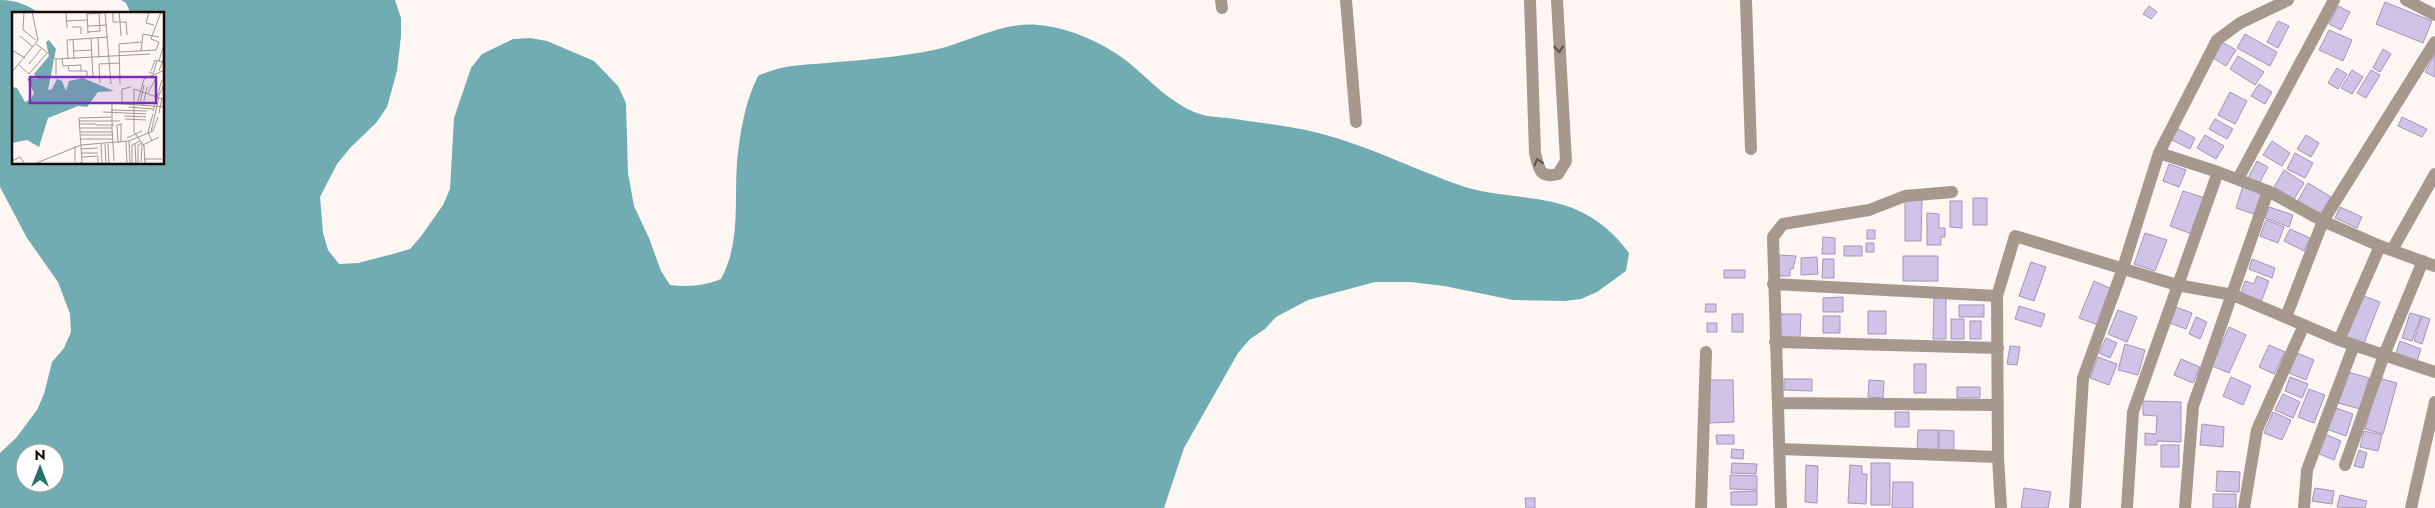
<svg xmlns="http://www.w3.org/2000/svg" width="2435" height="508" font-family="Jost,sans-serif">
	<rect width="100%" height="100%" fill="#fef6f2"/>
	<path fill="#70acb1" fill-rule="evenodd" d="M0,0C17,0 27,5 41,14H14V164H164V14H131L126,3L121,0H395L401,18V36L397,71L387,107L376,123L350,148L337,164L320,197L323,233L328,250L339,264L358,263L393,254L410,249L422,235L443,205L450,189L454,118L471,68L482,54L513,39L530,38L547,41L594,61L618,86L626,103L628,173L634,206L649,238L661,271L670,285C689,287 704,286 721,279C741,242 734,202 737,162C740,132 745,102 758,76C781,65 802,65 827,63C862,60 899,57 934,50C967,43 1003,21 1038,25C1068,27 1104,43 1128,62C1150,80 1172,105 1200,114C1208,117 1219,117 1228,118C1254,122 1280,125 1306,130C1362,142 1412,169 1465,187C1501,198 1541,195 1575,209C1598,219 1614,233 1629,253L1626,271L1597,292L1581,299L1565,301L1513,300L1444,286L1410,282H1375L1308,300L1276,317L1265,329L1250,339L1238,353L1184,448L1164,508H0V453L16,438L37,410L44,394L52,362L64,348L71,332L70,314L58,282L27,238L0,187ZM25,453H55V483H25Z"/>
	<path fill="#cfc4e7" stroke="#a196b8" d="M2385,2L2432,21L2423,43L2376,24Z
		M2149,6L2157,12L2151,19L2143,14Z
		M2338,6L2350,12L2341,30L2329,24Z
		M2278,21L2289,26L2278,48L2267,42Z
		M2329,30L2352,40L2343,61L2319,50Z
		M2245,34L2277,52L2270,66L2237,48Z
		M2222,42L2236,50L2226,66L2213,58Z
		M2383,49L2391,54L2380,72L2373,68Z
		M2435,54V77L2425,72Z
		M2238,56L2264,72L2255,85L2230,69Z
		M2337,68L2347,74L2338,89L2328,83Z
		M2352,70L2363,77L2352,94L2341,88Z
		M2371,70L2380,75L2366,98L2357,93Z
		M2259,84L2272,92L2265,104L2251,96Z
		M2230,92L2247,101L2235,124L2218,115Z
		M2402,117L2427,129L2422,137L2398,126Z
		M2215,119L2233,129L2227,139L2209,129Z
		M2174,127L2195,138L2190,149L2168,138Z
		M2205,135L2224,146L2216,159L2197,148Z
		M2306,135L2319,143L2311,157L2297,149Z
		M2272,141L2290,153L2282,166L2263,155Z
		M2295,153L2313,163L2305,178L2287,169Z
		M2257,161L2268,167L2259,184L2248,178Z
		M2169,164L2186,170L2179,187L2163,181Z
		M2284,170L2304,183L2294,199L2274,187Z
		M2308,183L2331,197L2320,215L2297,202Z
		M2243,186L2264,193L2257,215L2236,208Z
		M2183,191L2205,198L2192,234L2170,226Z
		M1973,198H1987V225H1973Z
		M1905,200H1922L1921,241H1905Z
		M1950,201H1962V228L1950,227Z
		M2269,207L2293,215L2289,227L2265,218Z
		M2340,207L2362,217L2357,228L2335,218Z
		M1927,213L1939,214V228H1945V237H1941V245H1927Z
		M2266,220L2284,227L2278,243L2260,236Z
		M2290,229L2310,238L2304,251L2284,241Z
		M1867,230H1875V239H1867Z
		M2145,233L2167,240L2155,271L2134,264Z
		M1823,237L1835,238V254H1822Z
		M1866,243H1874V252H1866Z
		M1844,246H1862V256H1844Z
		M1779,255L1796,256L1793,269H1790V276H1779Z
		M1903,256H1938V281H1903Z
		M1817,257L1818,274L1801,275V258Z
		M1823,259H1834V278H1822Z
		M2252,259L2275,268L2272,278L2249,269Z
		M2031,262L2046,267L2034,301L2019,296Z
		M1724,270H1745V278H1724Z
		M2257,276L2269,281L2260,305L2239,298L2245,281L2254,284Z
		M2094,281L2112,289L2098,325L2079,318Z
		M2361,295L2380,302L2363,346L2344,338Z
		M1934,296L1946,297V339H1933Z
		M1843,297V312H1823V298Z
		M1706,304H1716V312H1705Z
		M1959,305H1984V317H1959Z
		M2019,306L2045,314L2041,327L2015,319Z
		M2176,307L2192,313L2186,329L2170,323Z
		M2118,310L2137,317L2127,342L2108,334Z
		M1868,311H1886V334H1868Z
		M2410,313L2421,316L2412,341L2402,338Z
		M1732,314H1743V332H1732Z
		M1777,314H1801L1800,338H1777Z
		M1823,316H1840V333H1823Z
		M2422,316L2430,319L2422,344L2414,341Z
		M2196,317L2207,322L2200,339L2189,334Z
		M1951,319H1964V339H1951Z
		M1970,321H1981V339H1970Z
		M1707,323H1717V332H1707Z
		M2229,327L2246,335L2229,373L2212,366Z
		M2106,338L2117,343L2110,358L2099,353Z
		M2400,341L2421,349L2417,361L2396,353Z
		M2125,344L2145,350L2138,375L2118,370Z
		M2269,345L2285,352L2274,374L2259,367Z
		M2010,346L2020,347L2017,365L2007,364Z
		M2297,353L2314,360L2306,380L2289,373Z
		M2098,357L2117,364L2109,385L2090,378Z
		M2181,359L2200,367L2193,383L2174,375Z
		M1914,364H1926V393H1914Z
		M2348,372L2369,378L2360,409L2338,403Z
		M2231,377L2251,386L2243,405L2223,396Z
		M2290,377L2308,384L2302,398L2285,391Z
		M2379,378L2397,383L2383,434L2365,429Z
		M1784,379H1812V391L1784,390Z
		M1709,380H1733L1734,422L1710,423Z
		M1869,380L1884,381L1883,398L1868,397Z
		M1957,387H1980V398H1957Z
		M2309,389L2325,395L2314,423L2298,417Z
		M2283,394L2300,402L2293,418L2275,410Z
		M2143,401L2181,402V442L2157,441V445H2145V433L2156,434L2157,416L2143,415Z
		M2333,407L2353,414L2346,436L2326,429Z
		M1895,412H1909V427H1895Z
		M2273,412L2291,420L2282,440L2264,433Z
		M2202,424L2224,427L2223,447L2200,445Z
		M1918,430H1938V450H1917Z
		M1939,430L1954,431V452H1939Z
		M2364,431L2382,435L2378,451L2360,447Z
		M2325,434L2341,441L2334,460L2317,453Z
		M1716,435H1734V444H1717Z
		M2161,445H2179V467H2161Z
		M1732,449L1744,450L1743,459L1731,458Z
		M2359,450L2367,453L2363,468L2354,466Z
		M1732,463L1757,464L1756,474L1731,473Z
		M1871,463H1890V505H1871Z
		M1806,465L1818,466L1817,503L1805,502Z
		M1850,465L1862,466V474H1867L1866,504L1848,503Z
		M2217,471L2240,472L2239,492L2216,491Z
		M1730,475L1757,476V490L1730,489Z
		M1893,482H1913V508H1892Z
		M2024,488L2051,492L2048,508H2021Z
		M2315,488L2334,491L2332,504L2312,501Z
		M1757,491V505H1731V492Z
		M2213,494H2236V508H2213Z
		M2340,495L2367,501L2365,508L2337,507Z
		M1525,498H1535V508H1526Z"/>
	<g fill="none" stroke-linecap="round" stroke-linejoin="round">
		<path stroke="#a7988e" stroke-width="12" d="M1221,0L1222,8
			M1346,0L1356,122
			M1530,0L1535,153C1539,168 1539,179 1558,174L1566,161L1557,0
			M1746,0L1751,149
			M2406,0L2435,15
			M2159,153L2218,172L2268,191L2323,221L2380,246L2435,266
			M2238,179L2334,0
			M2392,250L2435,174
			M1773,284L1997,296
			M2286,317L2323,221L2435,42
			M2339,340L2380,246
			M1775,342L1998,348
			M1778,403L1998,405
			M1780,449L1998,457
			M2345,465L2384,355L2423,261
			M1701,508L1706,352
			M1781,508L1773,237L1783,224L1869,210L1905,196L1952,192
			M2001,508L1998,457L1997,296L2015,236L2177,285L2233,295L2339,340L2435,372
			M2075,508L2083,378L2123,268L2159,153L2217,40L2240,23L2288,0
			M2127,508L2133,412L2218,172
			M2185,508L2193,406L2268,191
			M2244,508L2257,430L2304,325
			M2304,508L2307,470L2354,345
			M2411,508L2435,402"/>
	</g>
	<defs><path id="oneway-chevron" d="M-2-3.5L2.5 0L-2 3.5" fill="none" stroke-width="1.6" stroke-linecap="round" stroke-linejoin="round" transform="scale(1.25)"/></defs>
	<g stroke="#5e514a">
		<use href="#oneway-chevron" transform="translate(1559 49) rotate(87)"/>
		<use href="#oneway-chevron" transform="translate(1538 162) rotate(-107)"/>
	</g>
	<g transform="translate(12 12)">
		<rect width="152" height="152" fill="#fef6f2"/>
		<path d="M37,28L44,37L36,78L40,77L45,67L50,69L54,79L57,69L71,66L102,79L86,80L75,95L66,94L36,106L27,135L15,128L0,131V75L5,76L13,90L19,87L22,81L15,66L25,67L22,62L37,44L34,30Z" fill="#70acb1"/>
		<path fill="none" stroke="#a19893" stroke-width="1" d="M12,0L11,18L24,28M54,0L55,16M75,0L76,22M93,0L99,72M101,0V10H108L107,0M137,0L134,11L142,13M75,2L102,0M54,9L76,8M76,14L95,13M60,15H69V22M76,20L88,19L87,1M8,24L21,35M109,24L108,10H114L115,23M86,26L87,46M79,27L81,65M61,28L62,47M24,32L44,47M0,38L13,46M62,39L80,38M129,39L131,22L147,25M107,40L144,38L147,30L139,27L149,0M43,47L138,42M50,47L51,54L69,53V59H75V64M56,47L55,28L96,25M147,49L153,29M17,52L29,37M7,53L17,62L35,41M56,54L57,59H69M139,59L143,48L153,51M147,59L153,43M0,60L26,28L20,0M137,60L141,62L145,49M44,63V47M88,71L87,52L108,51M108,72L107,32L129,30M136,81L144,66M146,85L153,71M110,91V77L119,75M125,92L132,67L153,58M128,92L132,73M131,93L135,75M117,95L141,97M99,98L135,99M141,99L150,68M91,100L134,102M147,101L150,86M112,104L134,105M113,107L134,108M67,109H108M68,112H84M109,112V130M84,113H102M68,116H100L102,149M100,116V91L153,95M68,120H101M139,120L147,85M69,123H101M115,126L130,119M68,127H101M117,129L118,152M140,129L136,120L141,102M114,130L115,152M106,131L105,113L110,112M89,132L90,152M93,132L94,152M96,132L97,152M123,132L124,152M131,133L147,125M63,134V150M69,137L86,136M69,141H86M70,145L86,144V152M132,147H150M0,149L8,145L13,152M129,150L130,132M22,152L69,133L117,129L141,119L146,105M66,152L70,150L67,106L99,105M120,152V133L128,129M126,152V133L130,131M133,152L132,134L122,120V77L153,88"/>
		<path fill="#7b2cbf" fill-opacity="0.15" stroke="#7b2cbf" stroke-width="2.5" d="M18,65H144V91H18Z"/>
		<rect width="152" height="152" fill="none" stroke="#160a05" stroke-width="2.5"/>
	</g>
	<g transform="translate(40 468)"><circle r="24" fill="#ffffff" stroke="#a29d9b"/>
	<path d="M0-4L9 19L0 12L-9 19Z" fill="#27716d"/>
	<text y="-8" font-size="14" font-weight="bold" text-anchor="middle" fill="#160a05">N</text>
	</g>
</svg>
